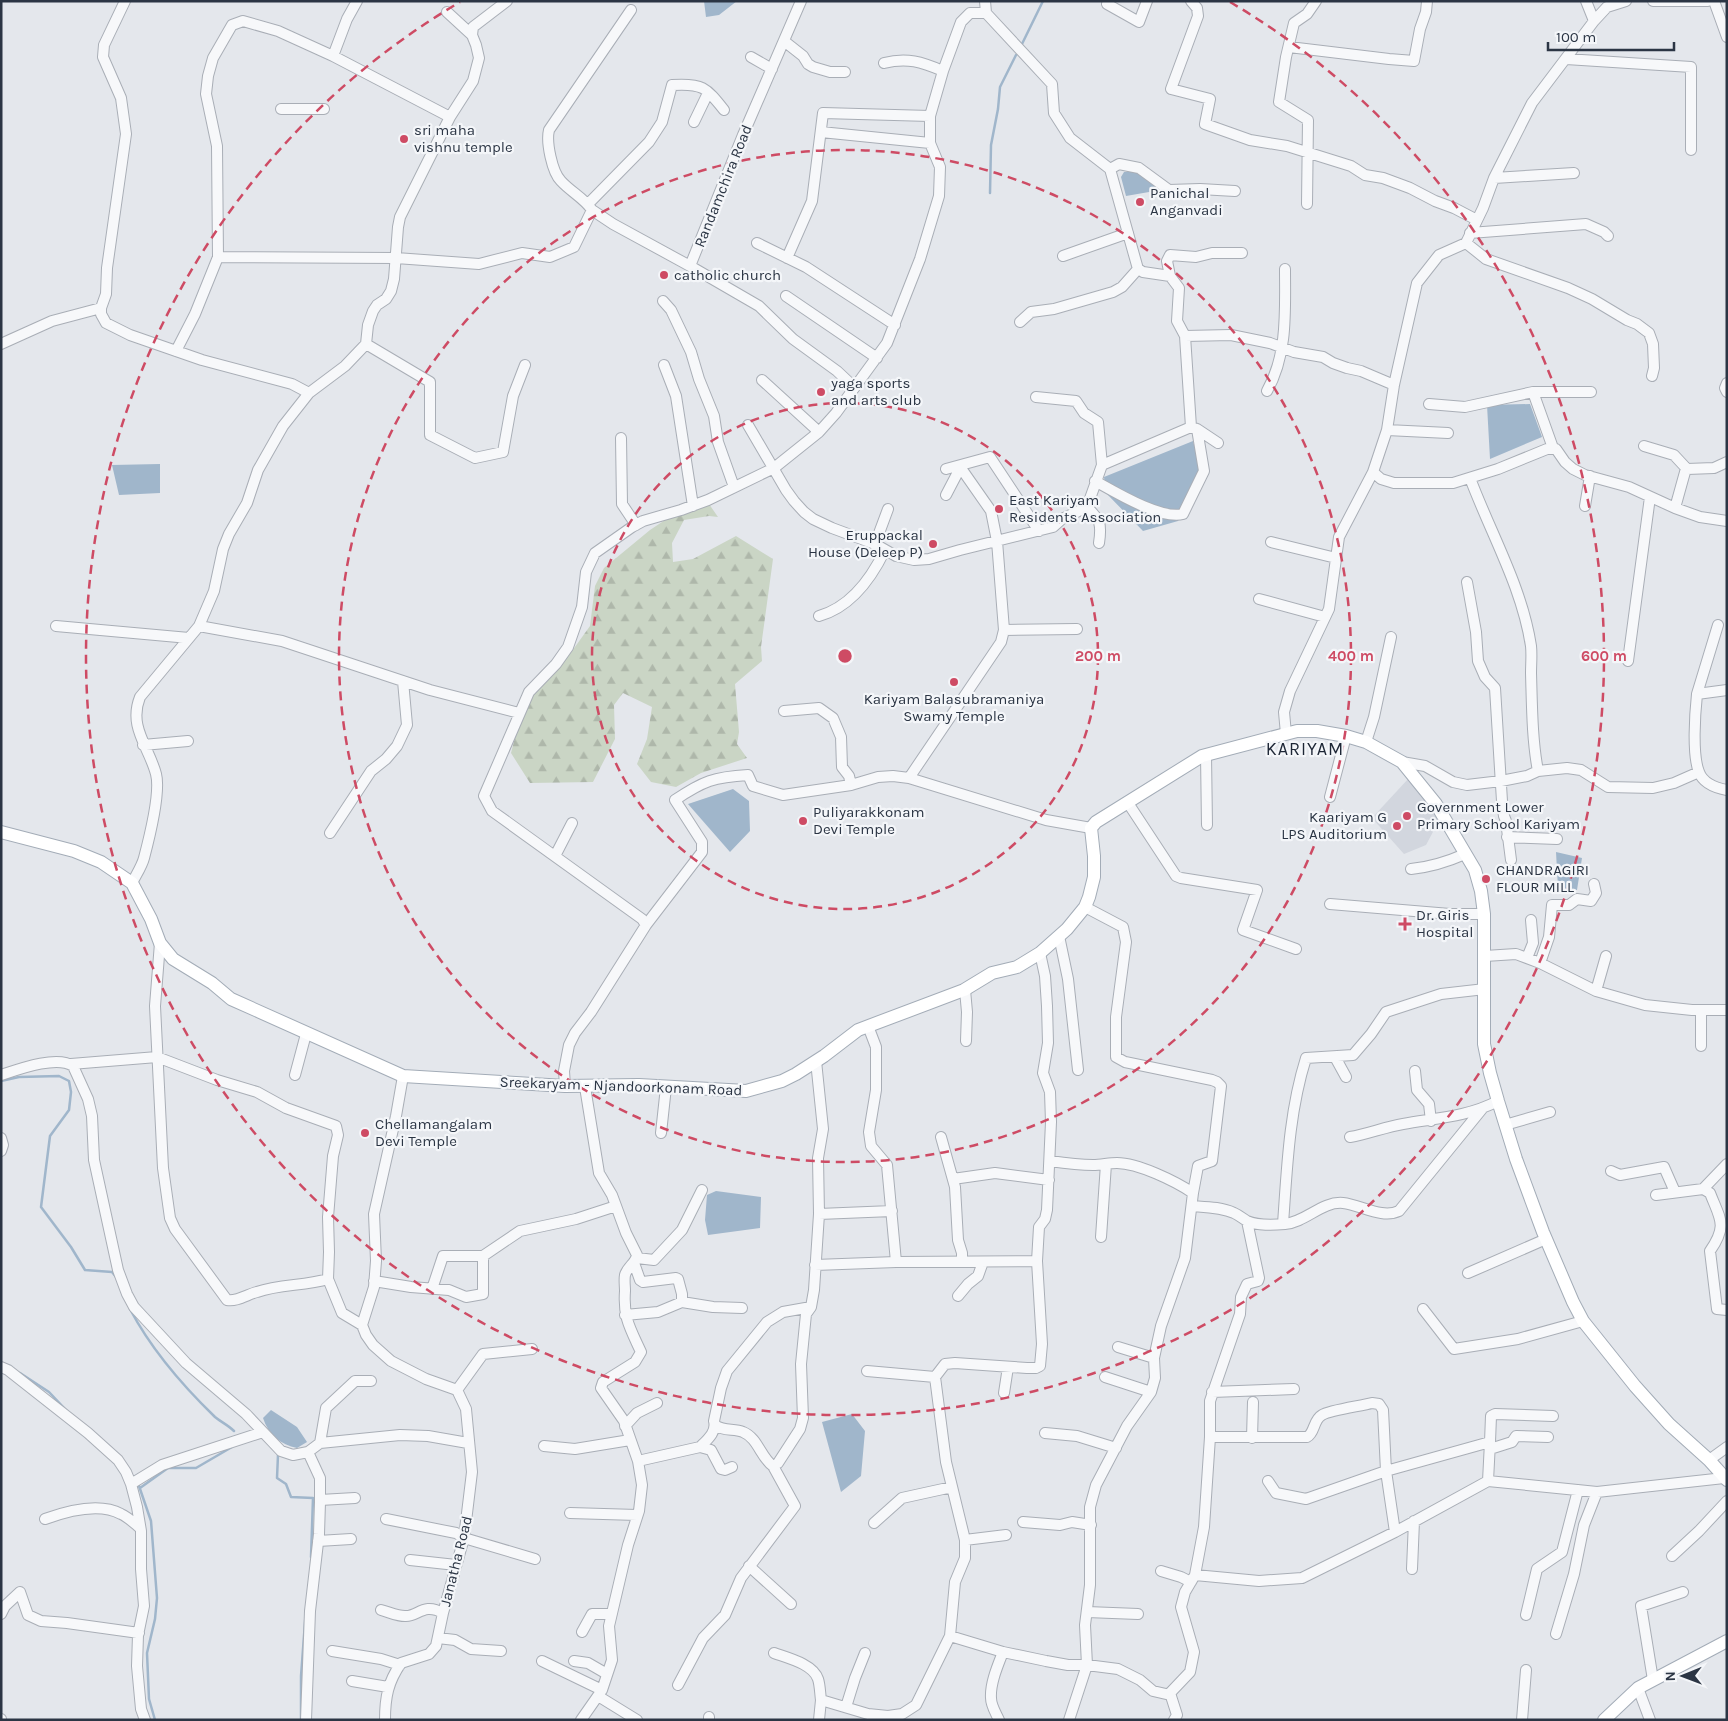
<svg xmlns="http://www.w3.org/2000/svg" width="1728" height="1721" font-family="Karla,sans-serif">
	<defs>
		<pattern id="forest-firs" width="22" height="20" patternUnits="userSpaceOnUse" patternTransform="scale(1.25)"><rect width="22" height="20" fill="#cad5c5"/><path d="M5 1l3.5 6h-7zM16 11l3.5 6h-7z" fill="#aeb7aa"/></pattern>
	</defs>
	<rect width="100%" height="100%" fill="#e4e7ec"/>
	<path fill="#d2d6de" d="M1409,778L1442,815L1426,845L1404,854L1372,818Z"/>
	<path fill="url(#forest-firs)" d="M709,504L718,517L709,516L684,520L672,543L673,562L693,559L736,536L773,559L761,647L762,661L735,684L739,732L737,744L747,758L701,773L676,787L651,782L637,764L647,739L652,707L623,693L614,705L615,739L593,782L530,783L511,753L520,718L532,696L567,658L590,626L595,586L604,568L650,530L671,516Z"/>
	<path fill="#a0b6cb" d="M704,1H737L719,15L706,17Z
		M1140,171L1161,188L1157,195L1149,192L1126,196L1121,177L1124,172Z
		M1530,404L1542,437L1490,459L1487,405Z
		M1193,441L1204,483L1178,521L1143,531L1106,493L1104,477Z
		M160,464V493L119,495L112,465Z
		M733,789L749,801L750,831L730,852L688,804Z
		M1556,852L1582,858L1577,890L1558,888Z
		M716,1191L761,1197L760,1228L708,1235L705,1220L707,1195Z
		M271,1410L297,1427L307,1442L297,1448C281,1445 268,1434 263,1418Z
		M852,1414L865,1431L861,1476L841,1492L822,1422Z"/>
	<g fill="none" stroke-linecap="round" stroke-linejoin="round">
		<path stroke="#a0b6cb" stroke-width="2.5" d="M1021,46L1043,1
			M990,193L991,145L998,109L1000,87L1016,55
			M1,1081L19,1077L59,1076L69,1081L71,1092L69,1110L50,1136L41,1207L71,1247L85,1270L112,1272L116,1277
			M130,1309C151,1349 183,1386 215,1417C221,1422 228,1425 234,1431
			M20,1373L49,1392L66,1410
			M278,1455L277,1478L286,1484L291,1497L313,1498L311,1557
			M139,1486L151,1521L157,1598L155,1619L147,1653L149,1699L155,1720
			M140,1488L168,1468H196L232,1447
			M301,1720V1676L306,1609"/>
		<defs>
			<path id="minor" d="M125,1L104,45L103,57L121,98L126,134L107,268L106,294L101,308V314L106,323L130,335L202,360L292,384L309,393
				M801,1L743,135L690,266L759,306L793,339L837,371L854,387
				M985,1L986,13
				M1191,1L1197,8L1198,16L1171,89L1210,99L1205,124L1250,140L1287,146L1351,166L1365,175L1383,178L1410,188L1435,201L1454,208L1477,220
				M1586,1L1594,21
				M1653,1H1708
				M1714,1L1727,37
				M1107,4L1139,22L1147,1
				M447,12L472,35
				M784,41L803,56L808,64L813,67L830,72H845
				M1289,47L1389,59L1414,61L1420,29L1426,12L1427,1
				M333,56L347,19L357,1
				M751,57L772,69
				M1566,59L1691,67V150
				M884,63C907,57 922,62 943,71
				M281,109H324
				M694,122L708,93
				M821,132L930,143
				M1110,169L1119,164L1139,168L1169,190L1200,189L1235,191
				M1494,178L1574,173
				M588,204L649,142L662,122L672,85C702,83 706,87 724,110
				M1307,204L1308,120L1279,102L1286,57L1294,23L1307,14L1316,1
				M592,210C584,198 571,192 561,181C552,172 546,142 549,130L631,10
				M1470,233L1586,224L1604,232L1608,236
				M757,243L806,267L895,325
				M1466,243L1486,259L1568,288L1592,299L1627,320L1637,324L1649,333L1653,344L1654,368L1652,376
				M1063,256L1128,233
				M218,257L396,258L479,264L522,253L550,257L574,247L592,210L613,224L690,266
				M787,258L812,201L823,113L930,116
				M1170,276L1167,261L1170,255L1196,257L1212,253H1242
				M786,296L877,358
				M663,301L671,310L691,352L699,379L714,416L718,442L734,487
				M1020,322L1031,312L1054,309L1113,292L1122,287L1138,269
				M1185,336L1231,335L1270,343L1294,352L1323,357L1333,363L1347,368L1361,371L1394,385
				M1,344L52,321L101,308
				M366,344L430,382V435L475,458L503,452L513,396L525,365
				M176,351L195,314L218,257L217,146L206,94L208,76L213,58L232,25L243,21L278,31L333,56L450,117
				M664,365L676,396L693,506
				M762,380L819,432
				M1727,383L1725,388L1727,392
				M1267,391C1288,354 1285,310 1285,269
				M1533,392L1553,448
				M1036,397L1076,401L1084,413L1098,422L1102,465
				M1429,404L1465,407L1533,392H1591
				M748,425L786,490L794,501L804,512L813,519L832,528L875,544L896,556L914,560L929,559L960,550L1053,527L1062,519L1087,507L1102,465L1191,427
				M1197,429L1218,443
				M1387,430L1448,433
				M621,438L622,504L636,525
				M1644,446L1674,455L1687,469
				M946,469L990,457L1039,531
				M1373,472L1381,479L1394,483H1453L1498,469L1547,449H1556L1565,462L1573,469L1585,475L1629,487L1675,508L1700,517L1727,521
				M1470,478C1491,534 1522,587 1531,646C1532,655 1531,664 1531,673C1532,705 1532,740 1538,771
				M1095,481C1115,492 1161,520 1183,514L1204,471L1197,429L1191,427
				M1585,506L1590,476
				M1087,507C1100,520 1102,523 1099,543
				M1675,508L1685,472L1687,469L1714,468L1727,462
				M1271,542L1336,558
				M875,544L888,509
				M1467,582L1476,632L1478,661L1485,677L1495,688L1502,801L1504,816L1506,821L1511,860
				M1259,599L1325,617
				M819,616C851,607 871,579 885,550
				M56,626L189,638
				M199,626L282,641L430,690L519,713
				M1004,630L1077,629
				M1628,661L1650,497
				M1727,690L1697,694C1695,713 1692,755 1699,772C1703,783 1716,788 1727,790
				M1697,694L1718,625
				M784,711L819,708L833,718L841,737L842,767L849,776L851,785
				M1286,734L1284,712L1290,691L1329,609L1339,537L1373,472L1387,430L1394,385L1417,283L1439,255L1466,243L1483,208L1494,178L1532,103L1594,21L1607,7L1626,1
				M1366,742L1374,717L1391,637
				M143,745L188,741
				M1206,755L1207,825
				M1402,762L1425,766L1453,782L1467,785L1501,781L1527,776L1538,771L1567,768L1581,770L1608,787L1653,788L1674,783L1699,772
				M909,778L1001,642L1004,630L997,541L991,511L963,471L958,472L946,495
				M1330,797L1346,736
				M1128,803L1176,876L1181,878L1257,890L1243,930L1296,949
				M330,833L371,771L386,759L397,746L407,725L403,681
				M1507,837L1557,839
				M555,856L572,823
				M1411,869C1431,867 1447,862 1465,854
				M132,883C136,875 142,866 144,858C149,839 161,793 156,774C149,747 128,727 140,697L199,626L214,591L223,549L229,534L247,503L258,470L283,426L309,393L345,366L366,344L368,325L373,311L377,305L386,299L391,291L394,279L398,227L400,217L450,117L473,81L479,58L476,45L472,35L473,27L507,1
				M1330,904L1450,914H1484
				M1085,907L1123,927L1126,942L1116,1017V1057L1125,1062L1212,1080L1217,1082L1221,1086L1212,1161L1198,1166L1193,1193
				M646,925L642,919L492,811L484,796L529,692L556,664L568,647L582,607L586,572L595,553L632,527L643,521L681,510L708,500L774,468L819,432L836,413L887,343L920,259L939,196L940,167L930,143V116L943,71L961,22L970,13H986L1052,84L1054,113L1070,138L1110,169L1138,269L1143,272L1170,276L1179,288L1177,321L1185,336L1191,427
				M1059,936L1068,979L1078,1070
				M1485,956L1516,954L1540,963L1596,991L1645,1005L1692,1010H1727
				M1527,958L1533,943L1531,920
				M1540,963L1549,937L1552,905H1569L1577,899L1591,901L1596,893L1594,884
				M965,990L967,1012L966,1041
				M1596,991L1606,956
				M868,1026L876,1047V1090L869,1132L871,1146L887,1165L896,1262
				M1701,1046V1010
				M1335,1057L1346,1077
				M71,1064L157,1057L217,1080L257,1092L286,1108L336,1126L338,1135L333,1156L328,1217L329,1252L328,1279C304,1286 280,1284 257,1292C248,1294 237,1302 227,1300L175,1229L170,1218L163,1168L155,1006L160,943
				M1415,1071L1417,1090L1429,1104L1431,1121
				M1,1075C19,1069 57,1055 73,1066L88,1099L92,1116L94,1160L118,1270L127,1294L134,1307L186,1363L246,1414L281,1451L293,1455L308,1452L320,1478V1502L319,1534L310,1611L306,1720
				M295,1075L306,1034
				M565,1086L564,1071L569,1045L575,1033L591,1012L646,925L702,852V842L675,800C703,781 714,777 748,775L753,786L783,795L851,785L878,777L893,776L909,778L1046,820L1091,828
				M1505,1125L1550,1112
				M661,1133L666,1087
				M941,1137L955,1187L958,1240L962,1253V1262
				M1350,1137C1368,1134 1385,1127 1403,1124C1436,1118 1467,1117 1498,1101
				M1,1138L3,1145L1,1151
				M1050,1161C1064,1163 1079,1165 1093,1165C1101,1165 1109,1163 1117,1163C1138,1163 1175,1181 1193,1193L1185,1258L1161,1326L1154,1358L1155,1378L1151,1392
				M1611,1171L1620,1175L1664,1167L1675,1192
				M953,1179L995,1173L1049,1180
				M1703,1189L1727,1164
				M1656,1195L1703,1189L1710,1193C1720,1219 1728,1225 1710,1251L1717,1309L1727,1310
				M1192,1206C1206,1207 1221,1207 1234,1213C1239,1215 1243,1219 1247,1221C1258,1226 1273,1225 1285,1224C1306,1222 1322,1201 1343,1203C1361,1205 1382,1219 1399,1211L1482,1109
				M819,1214L892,1211
				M1283,1224C1287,1168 1289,1112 1306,1058L1353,1055L1371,1034L1386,1012L1441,994L1485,989
				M1101,1237L1106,1164
				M637,1258L654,1260L682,1230L702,1190
				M634,1263L640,1280L643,1282L676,1278L678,1279L682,1294V1302
				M815,1265L896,1262L1037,1261
				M1468,1273L1546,1239
				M328,1279L342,1313L362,1325
				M374,1281L411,1287L449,1290L466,1297L483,1294V1256L520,1231L576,1219L616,1206
				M432,1289L443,1256H483
				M958,1296L968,1284L978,1276L983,1262
				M1423,1309L1454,1349L1518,1339L1583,1321
				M625,1315L658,1312L682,1302L713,1307L742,1308
				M1118,1347L1154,1358
				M1,1367L8,1370L88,1433L118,1460L126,1472L131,1484L137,1507L141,1531V1569L144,1606L138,1635L137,1666L141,1709L145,1720
				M867,1371L935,1377
				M457,1390L483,1354L532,1349
				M1212,1392L1294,1389
				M1004,1393L1008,1367
				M715,1425C724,1432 734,1428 743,1432C758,1438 761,1458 773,1466L778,1463L800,1429L803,1418L801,1364L806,1314L811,1307L814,1290L819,1214L818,1158L823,1129L816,1061
				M625,1426L637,1413L657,1403
				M1045,1433L1077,1436L1116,1448
				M1210,1437V1401L1240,1314L1241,1297L1247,1284L1258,1281L1259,1278L1247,1221
				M1252,1438L1253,1402
				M1490,1442L1491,1416L1495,1414L1553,1416
				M320,1443L326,1408L355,1381H371
				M544,1446L575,1449L630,1440
				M700,1447C707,1440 717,1432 714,1421L721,1388L727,1371L767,1322L783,1312L811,1307
				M1490,1449L1512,1442L1516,1436L1548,1437
				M308,1452L320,1443L400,1435L428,1436L468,1443
				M1709,1460L1727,1447
				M638,1461L700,1447L711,1450L721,1469L725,1470L732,1467
				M1268,1481L1276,1493L1306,1499L1386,1471L1395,1532
				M131,1484L162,1465L263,1432
				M320,1500L355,1498
				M570,1513L637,1515
				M45,1519C67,1511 99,1502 121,1514C128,1517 134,1523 140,1528
				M386,1519L456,1533L464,1538L535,1559
				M1023,1522L1060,1525L1072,1522L1091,1525
				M874,1523L902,1498L952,1487
				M965,1540L1006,1535
				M318,1541L351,1539
				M1672,1556L1699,1531L1727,1501
				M410,1560L456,1565
				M749,1566L791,1604
				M1412,1569L1414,1521
				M1161,1571L1181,1577L1191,1582
				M1195,1575L1204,1527L1210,1437H1307C1315,1433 1313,1420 1322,1415C1330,1410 1361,1406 1372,1403L1379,1404L1383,1410L1386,1471L1490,1442L1488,1481L1597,1492L1724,1478
				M381,1610C389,1612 397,1616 405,1616C418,1617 423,1602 443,1613
				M1087,1612L1138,1614
				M1,1614L5,1606L20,1592L28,1615L41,1621L67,1623L139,1633
				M1526,1615L1537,1569L1562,1552L1578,1490
				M582,1632L592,1614H611
				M1556,1634L1574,1574L1584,1525L1597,1492
				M950,1636L955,1582L965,1558V1540L946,1462L935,1377L945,1364L955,1363L1027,1368H1036L1040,1366L1042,1344L1037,1261L1039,1227L1045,1219L1047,1210L1051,1122L1050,1092L1043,1073L1048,1043L1047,1006L1045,976L1040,953
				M438,1638L455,1640L471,1649L501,1651
				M332,1651L381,1659L400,1665
				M774,1653C788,1658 813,1664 818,1679C820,1685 820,1693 821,1700
				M542,1661L602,1690
				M574,1661L588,1663L607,1674
				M1653,1680L1641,1606L1683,1592
				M352,1681L388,1687
				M678,1685L703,1638L725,1615L741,1578L795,1506L773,1466
				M1638,1688L1650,1720
				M1170,1693L1177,1715L1174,1720
				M598,1696L637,1720
				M846,1707L855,1678L865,1653
				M1,1719V1720
				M385,1720C385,1697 388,1682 401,1663L429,1654L436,1646L443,1613L464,1538L472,1472L466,1409L457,1390L426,1379L391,1361L373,1345L366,1335L362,1325L374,1287L376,1261L374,1214L396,1116L403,1076
				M581,1720L602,1690L612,1660L609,1626L628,1545L639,1511L642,1485L638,1461L624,1421L601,1388L603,1382L635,1362L641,1352C630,1328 623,1318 625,1291C625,1286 624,1280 625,1275C627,1267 636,1263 637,1255L626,1233L612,1195L599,1173L585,1087
				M709,1720V1717
				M819,1720L821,1700L868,1714L888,1716L902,1714L916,1705L950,1636L1003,1652L1046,1661L1068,1665H1087L1118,1669L1140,1680L1153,1691L1166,1694L1170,1693L1190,1672L1194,1652L1181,1607L1185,1592L1195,1575L1259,1581L1302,1578L1395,1532L1488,1481
				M999,1720C996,1713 991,1706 991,1698C990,1683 998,1665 1003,1652
				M1069,1720L1087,1665L1085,1625L1090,1585V1507L1096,1485L1127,1426L1151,1392L1105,1377
				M1522,1720L1526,1670"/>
			<path id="major" d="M1,832L74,851L101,862L132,883L151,919L160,943L173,959L212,983L231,999L403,1076L565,1086L639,1085L746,1091L782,1081L796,1074L824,1056L858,1030L964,990L992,973L1017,967L1040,953L1067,929L1085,907L1089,897L1094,877V856L1091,828L1096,822L1202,756L1297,731H1317L1346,736L1366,742L1402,762L1436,804L1475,870L1481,891L1484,914V1044L1490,1073L1498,1101L1516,1159L1543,1232L1573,1302L1583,1321L1635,1386L1669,1424L1709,1460L1727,1480
				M1604,1720L1638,1688L1727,1641"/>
		</defs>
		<use href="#minor" stroke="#a9aeb6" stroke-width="12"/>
		<use href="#major" stroke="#a3acb7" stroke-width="14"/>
		<use href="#minor" stroke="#f7f8fa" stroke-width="10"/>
		<use href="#major" stroke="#fff" stroke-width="12"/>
	</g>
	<g fill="none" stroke="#ce4b64" stroke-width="2.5" stroke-dasharray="9 6">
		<circle cx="845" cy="656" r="253"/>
		<circle cx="845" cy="656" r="506"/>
		<path d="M1230 2A759 759 0 1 1 460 2"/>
	</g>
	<g fill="#ce4b64" stroke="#f4f6f9" stroke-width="2">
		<circle cx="404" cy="139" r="5"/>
		<circle cx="1140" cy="202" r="5"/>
		<circle cx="664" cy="275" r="5"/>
		<circle cx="821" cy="392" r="5"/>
		<circle cx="999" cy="509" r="5"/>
		<circle cx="933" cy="544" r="5"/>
		<circle cx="954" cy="682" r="5"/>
		<circle cx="1407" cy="816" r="5"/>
		<circle cx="803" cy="821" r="5"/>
		<circle cx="1397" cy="826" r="5"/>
		<circle cx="1486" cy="879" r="5"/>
		<path d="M1402.5 916.5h5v5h5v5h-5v5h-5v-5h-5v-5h5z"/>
		<circle cx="365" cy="1133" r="5"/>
	</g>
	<g text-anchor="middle" stroke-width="4.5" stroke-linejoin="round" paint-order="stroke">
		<g font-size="15" fill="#2b3544" stroke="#f4f6f9" text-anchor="start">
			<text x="414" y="135">sri maha<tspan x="414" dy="17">vishnu temple</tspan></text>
			<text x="1150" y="198">Panichal<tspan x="1150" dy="17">Anganvadi</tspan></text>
			<text x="674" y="280">catholic church</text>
			<text x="831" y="388">yaga sports<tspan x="831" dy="17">and arts club</tspan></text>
			<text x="1009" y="505">East Kariyam<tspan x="1009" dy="17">Residents Association</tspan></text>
			<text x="923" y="540" text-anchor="end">Eruppackal<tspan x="923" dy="17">House (Deleep P)</tspan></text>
			<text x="954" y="704" text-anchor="middle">Kariyam Balasubramaniya<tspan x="954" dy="17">Swamy Temple</tspan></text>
			<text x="1417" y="812">Government Lower<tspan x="1417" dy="17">Primary School Kariyam</tspan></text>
			<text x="813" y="817">Puliyarakkonam<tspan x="813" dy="17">Devi Temple</tspan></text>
			<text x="1387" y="822" text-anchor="end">Kaariyam G<tspan x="1387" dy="17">LPS Auditorium</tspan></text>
			<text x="1496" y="875">CHANDRAGIRI<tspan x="1496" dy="17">FLOUR MILL</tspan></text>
			<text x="1416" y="920">Dr. Giris<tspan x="1416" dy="17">Hospital</tspan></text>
			<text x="375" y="1129">Chellamangalam<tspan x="375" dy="17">Devi Temple</tspan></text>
		</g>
		<g font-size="15" fill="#2b3544" stroke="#f4f6f9">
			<text transform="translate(723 186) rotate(-68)" y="5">Randamchira Road</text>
			<text transform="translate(621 1086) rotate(2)" y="5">Sreekaryam - Njandoorkonam Road</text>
			<text transform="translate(456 1561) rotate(-76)" y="5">Janatha Road</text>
		</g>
		<g font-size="18" letter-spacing="1" fill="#1d2635" stroke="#f4f6f9">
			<text x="1305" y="755">KARIYAM</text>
		</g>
	</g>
	<circle cx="845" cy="656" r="8" fill="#ce4b64" stroke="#f4f6f9" stroke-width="2.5"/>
	<g font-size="15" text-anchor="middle" font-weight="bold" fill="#ce4b64" stroke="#f4f6f9" stroke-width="4.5" stroke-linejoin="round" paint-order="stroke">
		<text x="1098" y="661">200 m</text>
		<text x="1351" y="661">400 m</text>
		<text x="1604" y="661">600 m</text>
	</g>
	<rect width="1728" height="1721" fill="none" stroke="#2b3544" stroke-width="5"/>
	<g transform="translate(1683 1676) rotate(269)" stroke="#f4f6f9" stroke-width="4" paint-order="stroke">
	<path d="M0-4L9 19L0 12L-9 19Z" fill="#2b3544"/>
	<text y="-8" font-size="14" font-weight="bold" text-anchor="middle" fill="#2b3544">N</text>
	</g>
	<path d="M1548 42v8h126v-8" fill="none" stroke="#2b3544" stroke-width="2.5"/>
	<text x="1556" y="42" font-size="15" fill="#2b3544" stroke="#f4f6f9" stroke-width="4" paint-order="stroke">100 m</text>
</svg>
